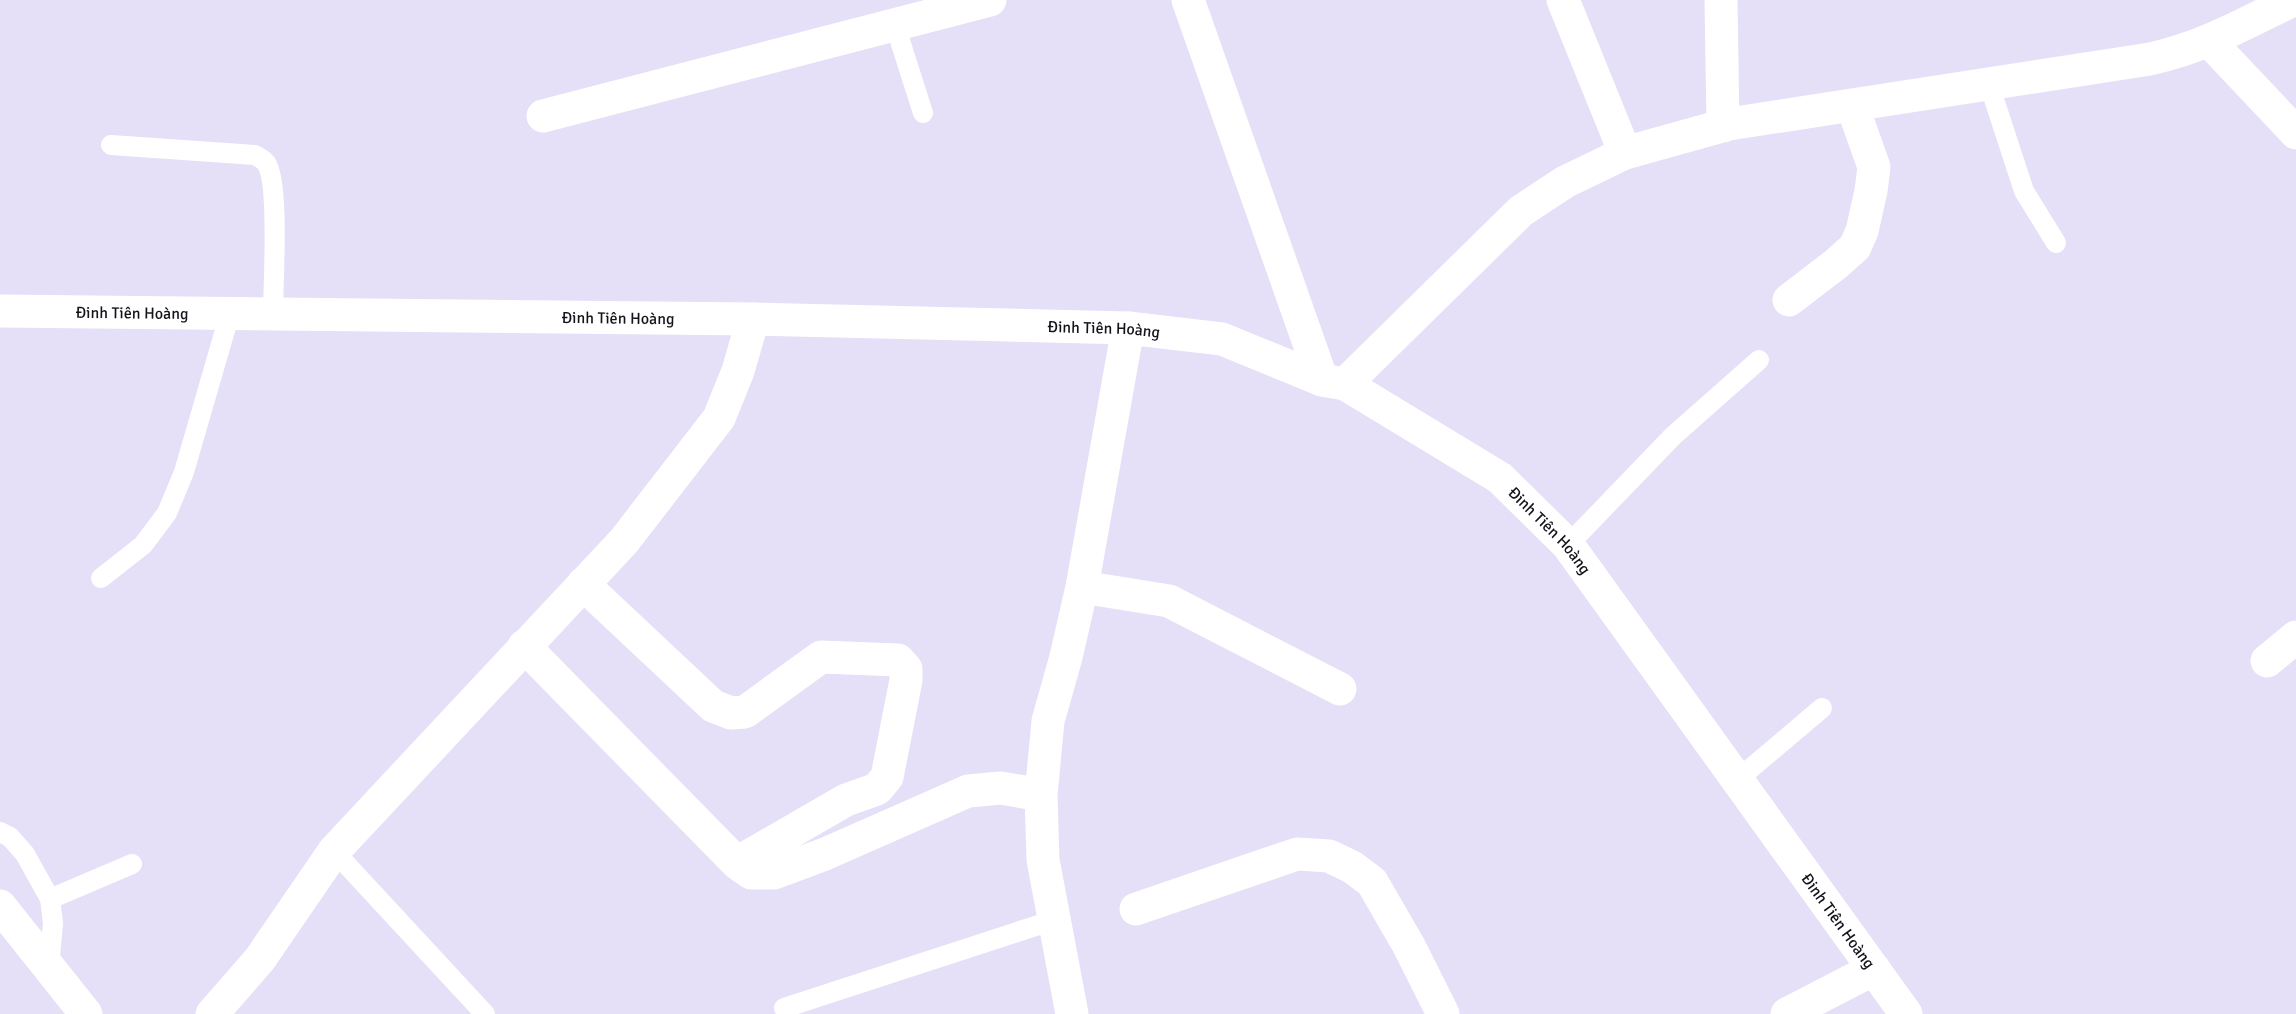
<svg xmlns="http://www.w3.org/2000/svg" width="2296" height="1014" font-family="Signika,sans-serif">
	<rect width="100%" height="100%" fill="#e5dff7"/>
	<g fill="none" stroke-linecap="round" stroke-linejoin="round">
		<path stroke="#fff" stroke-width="20" d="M895,25L923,113
			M1989,84L2024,191L2056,243
			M111,145L255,155C258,157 264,160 266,163C280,181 273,286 273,314
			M1568,545L1673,436L1759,360
			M101,578L143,545L167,513L184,472L230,313
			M1737,780L1822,708
			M0,832L10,837L25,854L50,899L53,923L49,967
			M334,851L485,1014
			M50,899L132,864
			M784,1008L1054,920"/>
		<path stroke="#fff" stroke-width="33" d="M1188,0L1322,380
			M1563,0L1625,153
			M1721,0L1723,126
			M2210,42L2296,133
			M543,116L990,0
			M1789,300L1836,264L1855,247L1862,231L1871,191L1874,167L1852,105
			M1345,384L1521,211L1565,182L1625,153L1729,124L2150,59C2204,47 2244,24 2293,0
			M583,584L713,706L731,713L745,712L821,657L898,660L906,669V680L887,777L877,789L846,800L737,863
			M1082,587L1169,601L1340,689
			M524,646L737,863L751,873H774L825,854L968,791L1001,788L1041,795
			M2267,661L2296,637
			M0,906L86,1014
			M1136,909L1297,854L1329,856L1352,867L1372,882L1409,946L1443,1014
			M1072,1014L1043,860L1041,795L1048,721L1066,657L1082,587L1128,328
			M1787,1014L1874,969"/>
		<g stroke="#fff" stroke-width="33">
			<path id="s1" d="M0,311L753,319L1128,328L1222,339L1322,380L1345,384L1500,478L1568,545L1906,1014"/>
			<path d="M212,1014L260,959L334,851L624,541L719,418L738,371L753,319"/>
		</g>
	</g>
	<g text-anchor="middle" stroke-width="4.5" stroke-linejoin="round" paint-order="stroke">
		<g font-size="16" fill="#15131a" stroke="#e5dff7">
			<text dy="6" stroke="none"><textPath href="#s1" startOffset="132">Đinh Tiên Hoàng</textPath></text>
			<text dy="6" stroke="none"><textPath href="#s1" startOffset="618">Đinh Tiên Hoàng</textPath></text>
			<text dy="6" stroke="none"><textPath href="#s1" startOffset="1104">Đinh Tiên Hoàng</textPath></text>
			<text dy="6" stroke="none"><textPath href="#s1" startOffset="1608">Đinh Tiên Hoàng</textPath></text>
			<text dy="6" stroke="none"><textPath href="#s1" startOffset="2094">Đinh Tiên Hoàng</textPath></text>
		</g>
	</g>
</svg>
